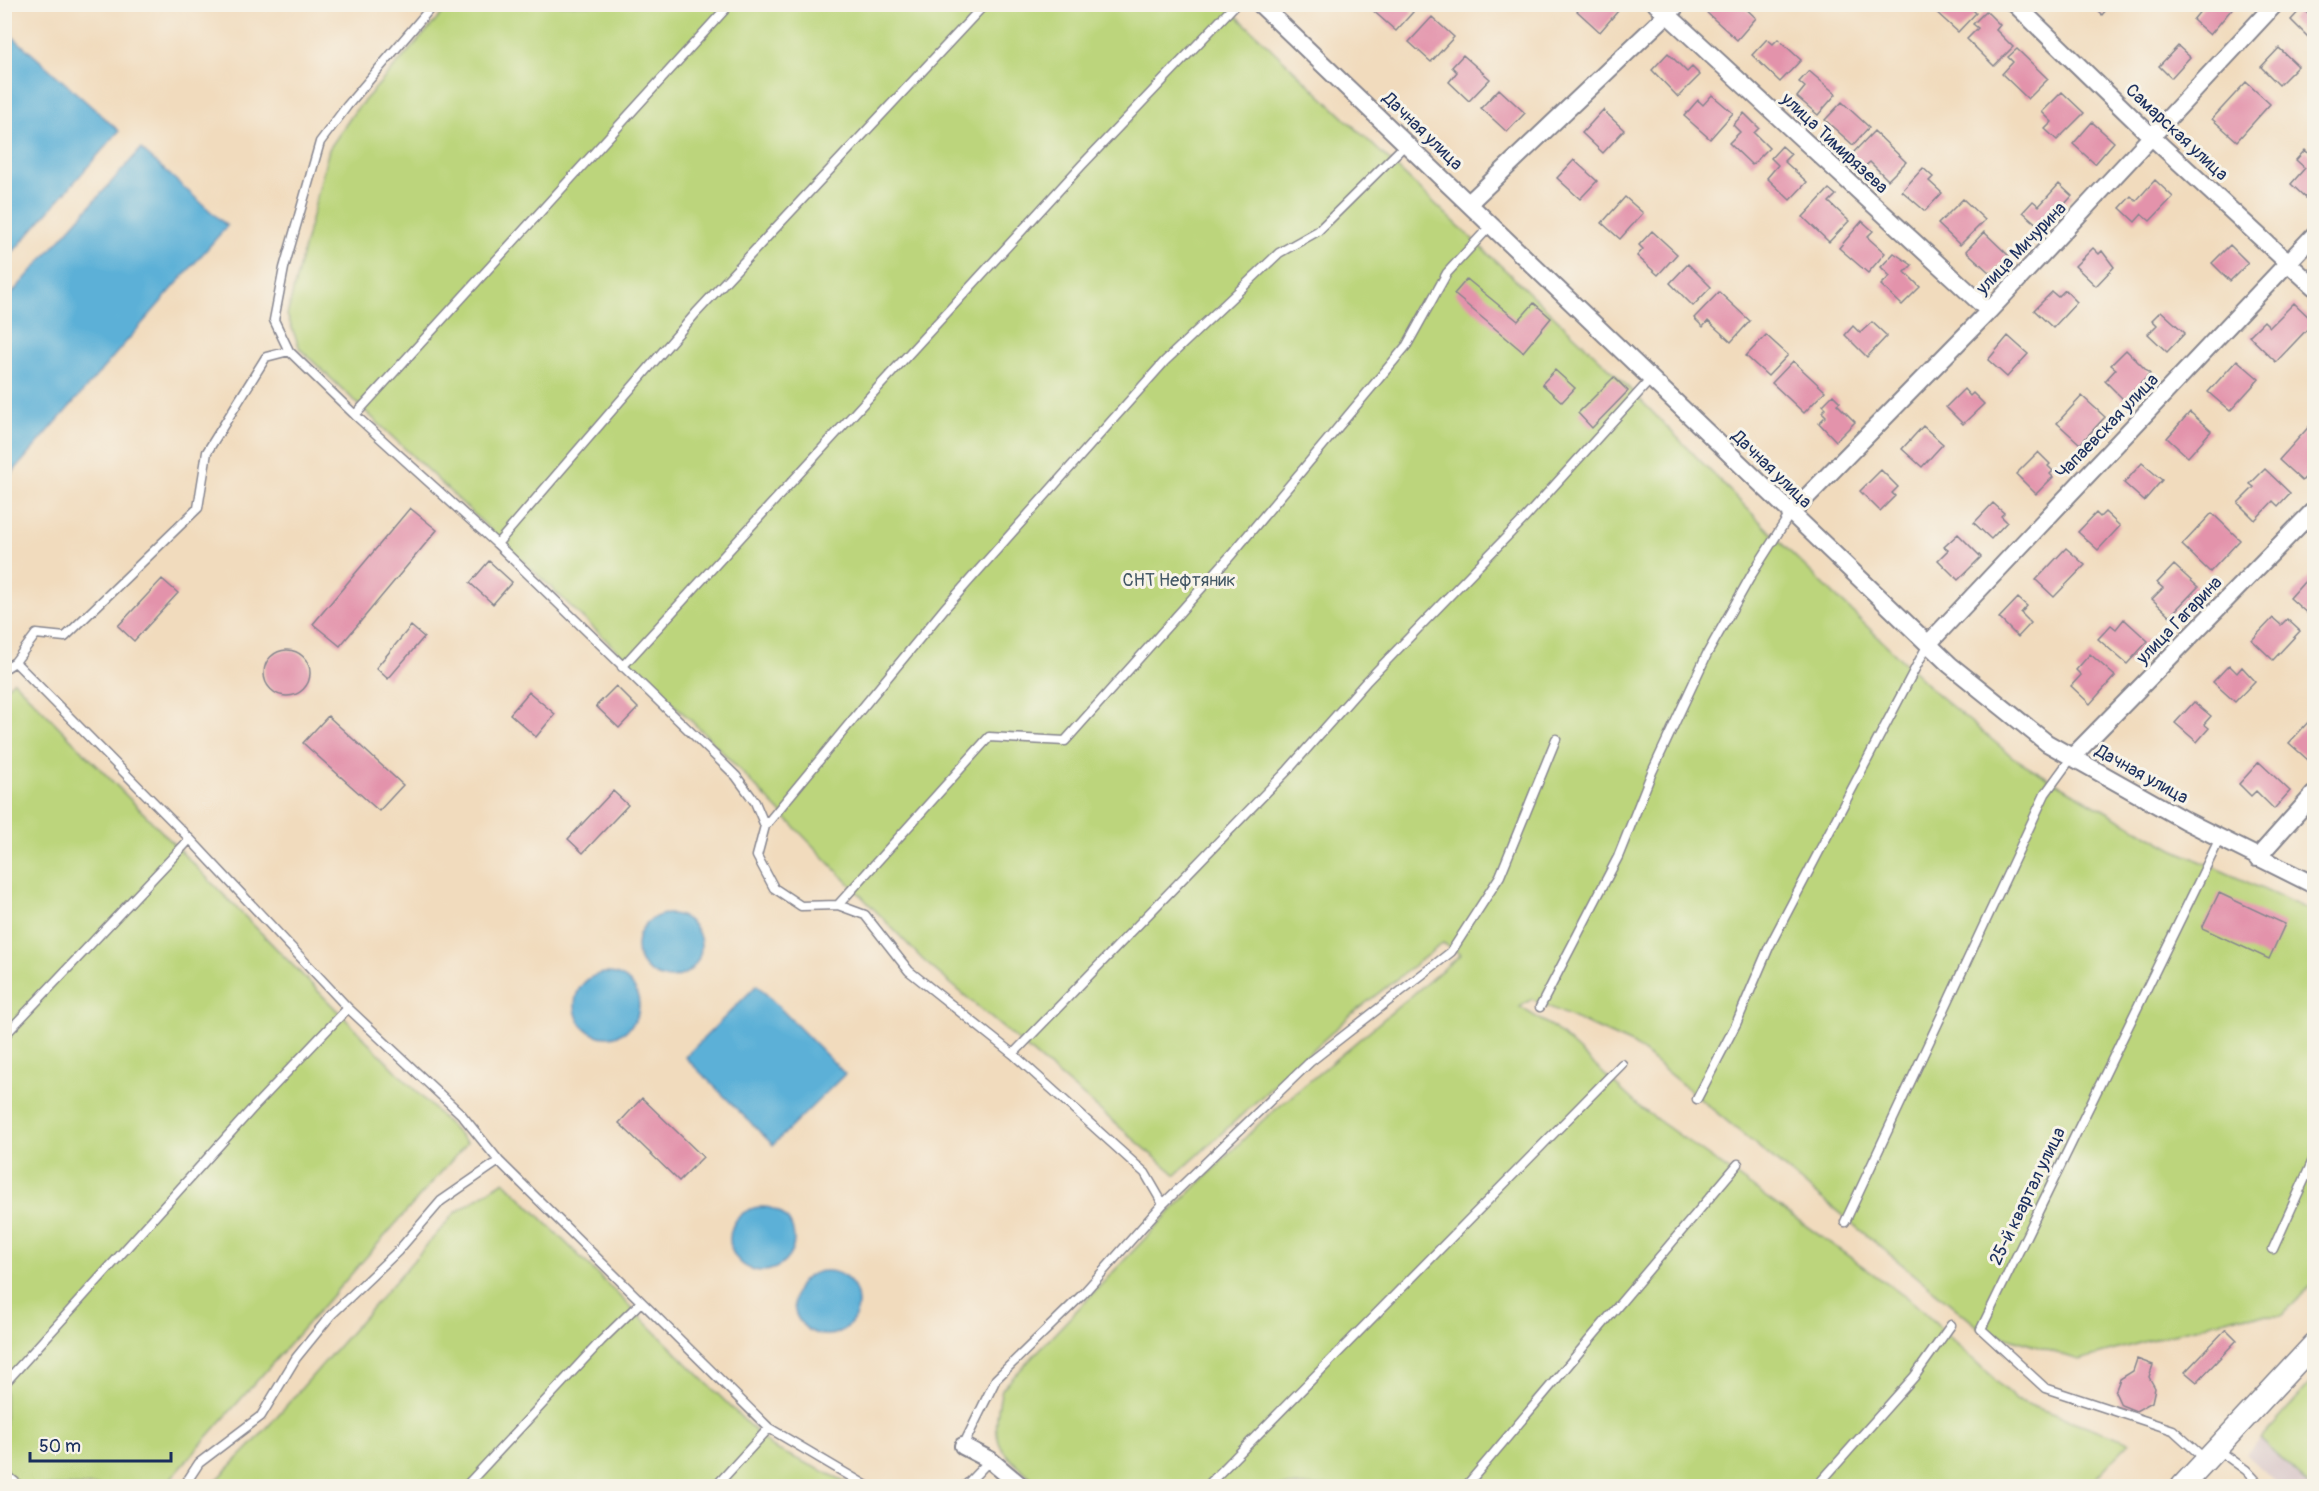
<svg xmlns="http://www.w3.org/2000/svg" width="2319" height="1491" font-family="Pangolin,sans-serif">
	<rect width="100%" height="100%" fill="#f7f3e8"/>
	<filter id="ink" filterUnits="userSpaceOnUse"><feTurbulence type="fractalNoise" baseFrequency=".0167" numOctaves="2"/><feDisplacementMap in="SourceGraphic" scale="12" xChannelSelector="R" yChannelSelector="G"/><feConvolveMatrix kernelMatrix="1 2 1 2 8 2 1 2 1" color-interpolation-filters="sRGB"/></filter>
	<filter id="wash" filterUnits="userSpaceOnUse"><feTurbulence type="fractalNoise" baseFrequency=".008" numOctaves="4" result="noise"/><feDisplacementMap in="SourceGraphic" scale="24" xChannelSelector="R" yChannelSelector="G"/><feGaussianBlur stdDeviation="1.35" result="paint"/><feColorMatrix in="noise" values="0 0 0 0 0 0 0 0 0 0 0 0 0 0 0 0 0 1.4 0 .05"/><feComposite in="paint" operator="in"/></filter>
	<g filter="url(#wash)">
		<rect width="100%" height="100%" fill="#f1dbbd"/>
		<path fill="#d2bec3" d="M2260,1439L2310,1486H2280L2246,1454Z"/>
		<path fill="#bcd57b" stroke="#6c826c" stroke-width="1.5" d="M450,5H1225L1611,370L1786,548L1937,694L2014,758L2072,792L2173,849L2314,912V1282L2283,1315L2237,1316L2079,1360L1981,1329L1634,1045L1532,999L1520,1007L1554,1028L1641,1108L1914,1303L2016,1400L2130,1442L2088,1486H1041C998,1449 989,1448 1002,1389L1171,1211L1262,1121L1461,954L1443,943L1353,1013L1176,1175L923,960L703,732L300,349L287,315L329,149L355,111Z
			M14,681L467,1143L164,1486H5L4,689Z
			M504,1181L771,1447L855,1486H211L257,1439L455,1213Z
			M2314,1379V1486H2310L2260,1439Z"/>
		<path fill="#5bb0d7" stroke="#3b709a" stroke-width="1.5" d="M12,36L119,131L5,261L4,45Z
			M141,149L227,226L5,481V301Z
			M637 946a32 32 0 1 1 64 0a32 32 0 1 1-64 0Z
			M575 1005a32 32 0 1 1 64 0a32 32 0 1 1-64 0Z
			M757,985L845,1074L773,1145L685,1057Z
			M730 1239a32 32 0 1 1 64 0a32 32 0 1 1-64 0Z
			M794 1303a32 32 0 1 1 64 0a32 32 0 1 1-64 0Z"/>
		<g id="blocks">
			<path fill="#e393ab" d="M1373,4H1404L1413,12L1396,31L1370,8Z
				M1583,4H1624L1600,32L1577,11Z
				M1711,4H1741L1756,18L1737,40L1705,11Z
				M1939,4H1967L1976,13L1958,32L1934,10Z
				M2091,4H2111L2102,15Z
				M2206,4H2236L2210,35L2193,20Z
				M2302,8L2308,14L2314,8V43L2291,20Z
				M1986,11L2000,25L1996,30L2013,47L1994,66L1967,39L1978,28L1973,24Z
				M1432,17L1454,37L1431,62L1409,42Z
				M1767,39L1773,44L1778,39L1801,60L1780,82L1752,55Z
				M2178,46L2190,57L2171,78L2159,66Z
				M2279,48L2298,66L2279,85L2261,67Z
				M2017,49L2048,79L2028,99L2002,74L2013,62L2008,57Z
				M1668,53L1687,72L1692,67L1700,75L1678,97L1652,70Z
				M1463,55L1490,79L1469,101L1449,82L1457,72L1452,67Z
				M1809,71L1836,94L1818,115L1797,97L1805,87L1799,82Z
				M2246,82L2270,104L2237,141L2212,119Z
				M1499,89L1525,113L1507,132L1481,108Z
				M2062,92L2084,113L2057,140L2045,129L2052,122L2042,112Z
				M1712,95L1733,113L1710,139L1684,116L1698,100L1703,105Z
				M1842,102L1869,127L1853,145L1825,120Z
				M1603,110L1624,130L1603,153L1582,133Z
				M1744,113L1759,128L1754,133L1769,148L1752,165L1729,143L1740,132L1733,125Z
				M2092,122L2114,142L2095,164L2073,144Z
				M1874,131L1906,162L1888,180L1870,162L1864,167L1851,155Z
				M1782,146L1791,154L1784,161L1807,182L1790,200L1767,178L1778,165L1771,158Z
				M2305,150L2314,159V196L2309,201L2291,184L2305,168L2296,160Z
				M1574,160L1597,181L1580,199L1557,178Z
				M1923,168L1933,177L1929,181L1942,193L1925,211L1902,191Z
				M2155,180L2173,197L2150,221L2142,214L2135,222L2120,208L2131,196L2136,201Z
				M2059,184L2072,196L2042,229L2023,212L2033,201L2039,206Z
				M1829,189L1836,195L1829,202L1849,221L1829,242L1803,217Z
				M1625,197L1643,213L1620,239L1602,223Z
				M1963,199L1985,220L1960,245L1938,224Z
				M1862,221L1873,231L1867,237L1885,253L1868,273L1839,248Z
				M1652,231L1677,254L1658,275L1637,256L1643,249L1639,245Z
				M1984,232L2009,256L1991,274L1966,251Z
				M2230,245L2248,263L2230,281L2212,263Z
				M2093,248L2099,254L2102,251L2114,267L2096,286L2075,266Z
				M1894,253L1912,265L1905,272L1920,287L1902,305L1881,285L1890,276L1881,267Z
				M1688,264L1711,287L1693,306L1670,283Z
				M1467,279L1518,321L1534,303L1551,318L1523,352L1454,294Z
				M2065,290L2077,302L2053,328L2034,310L2052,292L2058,297Z
				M1719,292L1750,321L1731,342L1708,321L1703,327L1694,318Z
				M2294,303L2314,322L2276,362L2249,336L2264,321L2270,327Z
				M2161,311L2185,333L2167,352L2148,334L2157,325L2152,320Z
				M1872,322L1887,336L1867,357L1845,335L1853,326L1860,333Z
				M1766,335L1788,355L1768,376L1746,356Z
				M2008,336L2028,354L2007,377L1988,360Z
				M2126,350L2150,374L2124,400L2105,381L2116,369L2111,365Z
				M2237,360L2259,379L2230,411L2208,392Z
				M1793,361L1825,391L1804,413L1772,383Z
				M1555,370L1575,388L1562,402L1542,384Z
				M1614,377L1628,391L1592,428L1578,413Z
				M1964,389L1970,396L1973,393L1984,404L1963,424L1946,407Z
				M1833,395L1840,402L1837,404L1855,422L1836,441L1819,423L1826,416L1822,412L1826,408L1823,405Z
				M2082,396L2105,417L2080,444L2057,423Z
				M2190,412L2211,431L2188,457L2167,438Z
				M2314,421V467L2302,481L2279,460Z
				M1923,426L1943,444L1922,467L1902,449Z
				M2038,452L2050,464L2048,466L2053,471L2050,474L2053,477L2036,494L2016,474Z
				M2142,463L2162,480L2144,501L2124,483Z
				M2265,469L2290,493L2278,506L2273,501L2255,520L2238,503L2254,487L2250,484Z
				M1881,470L1898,487L1892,493L1895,496L1880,511L1860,491Z
				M1993,503L2004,513L2001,516L2007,522L1991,539L1974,523Z
				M410,508L437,530L340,646L313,624Z
				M2105,512L2120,526L2098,550L2078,532L2096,513L2100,517Z
				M2212,513L2240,540L2210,572L2182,545Z
				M1958,534L1981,557L1958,580L1938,560L1948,550L1944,547Z
				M2066,548L2085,565L2054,597L2036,580Z
				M489,561L512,582L493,604L470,583Z
				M2174,565L2198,587L2170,616L2152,599L2163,588L2157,583Z
				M2314,571V611L2310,616L2290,598Z
				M162,579L178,593L134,641L118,626Z
				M2018,598L2027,606L2021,613L2031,623L2018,637L1999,618Z
				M2273,618L2281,625L2287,619L2300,631L2273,660L2252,640Z
				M2124,619L2148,641L2127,664L2098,639L2111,625L2116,629Z
				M411,626L424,637L388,679L376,668Z
				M264 673a23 23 0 1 1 46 0a23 23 0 1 1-46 0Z
				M2090,654L2115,676L2090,704L2071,686L2081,675L2076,670Z
				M2229,665L2237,673L2242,667L2255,681L2235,702L2213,682Z
				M616,686L638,708L619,728L596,706Z
				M529,692L555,714L536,737L510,714Z
				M2194,702L2211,716L2204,724L2209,728L2197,742L2175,723Z
				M328,716L403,785L379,811L303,743Z
				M2310,720L2314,724V753L2308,760L2289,743Z
				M2259,762L2290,791L2274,809L2256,791L2251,796L2239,784Z
				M613,791L628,805L583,853L568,839Z
				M2219,893L2285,924L2269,959L2202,928Z
				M642,1098L703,1157L679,1181L619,1123Z
				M2226,1329L2237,1340L2197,1382L2185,1372Z
				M2137,1359L2153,1365L2149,1377L2155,1388L2152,1402L2136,1411L2121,1405L2115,1392L2120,1379L2133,1371Z"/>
		</g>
	</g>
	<g filter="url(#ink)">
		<use href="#blocks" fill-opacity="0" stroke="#86858e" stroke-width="1.5"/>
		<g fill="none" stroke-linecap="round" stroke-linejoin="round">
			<defs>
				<path id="service" d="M434,4L347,106L320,142L284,268L274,320L289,351L355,415L497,544L736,776L755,802L765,826L757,856L774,888L801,906L838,905L865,915L909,971L1013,1054L1145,1173L1163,1204
					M355,415L730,4
					M497,544L696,313L985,4
					M15,662L190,839L348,1008L461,1114L499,1161L769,1428L867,1486
					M622,667L1082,165L1236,4
					M4,669L15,662L36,634L65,637L198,508L207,452L266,357L289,351
					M765,826L944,609L1165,361L1279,253L1318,231L1407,143
					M838,905L989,737L1065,741L1232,554L1407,345L1447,273L1492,224
					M1540,1007L1618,857L1652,772L1707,654L1752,574L1790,514
					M4,1036L190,839
					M1013,1054L1288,770L1366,682L1523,520L1651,379
					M1697,1099L1736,1024L1769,947L1928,644
					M1845,1222L2045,794L2072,757
					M2273,1249L2314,1158
					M4,1384L251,1110L348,1008
					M963,1446L996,1379L1082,1295L1163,1204L1310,1062L1451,952L1500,876L1556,739
					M2217,1449L2246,1470L2261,1486
					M2206,1460L2173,1430L2045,1388L1981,1329L2220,838
					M4,1473L20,1486
					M184,1486L199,1463L261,1416L296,1358L331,1315L398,1251L441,1201L499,1161
					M466,1486L601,1341L641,1302
					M716,1486L769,1428
					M965,1486L990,1460
					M1207,1486L1622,1064
					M1466,1486L1738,1164
					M1817,1486L1914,1377L1951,1325"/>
				<path id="minor" d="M1260,4L1950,665L2047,743L2184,820L2314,885
					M1656,4L1989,311
					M2015,4L2153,138L2314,287
					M1470,202L1678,4
					M1790,514L1989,311L2275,4
					M1928,644L2314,235
					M2072,757L2314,510
					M2257,858L2314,794
					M963,1446L990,1460L1021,1486"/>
				<path id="tertiary" d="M2182,1486L2314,1344"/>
			</defs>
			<use href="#service" stroke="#86858e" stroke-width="11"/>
			<use href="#minor" stroke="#86858e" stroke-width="20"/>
			<use href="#tertiary" stroke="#86858e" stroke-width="24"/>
			<use href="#service" stroke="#fff" stroke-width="8"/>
			<use href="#minor" stroke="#fff" stroke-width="16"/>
			<use href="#tertiary" stroke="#fff" stroke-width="21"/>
		</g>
	</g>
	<g text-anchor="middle" stroke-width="6" stroke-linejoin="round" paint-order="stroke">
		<g font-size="18" fill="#1b2f5e" stroke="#f7f3e8">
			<text transform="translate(1423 131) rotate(44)" y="6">Дачная улица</text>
			<text transform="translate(2177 132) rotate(43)" y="6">Самарская улица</text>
			<text transform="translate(1835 143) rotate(43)" y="6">улица Тимирязева</text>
			<text transform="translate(2021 248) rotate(-46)" y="6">улица Мичурина</text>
			<text transform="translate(2107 426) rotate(-46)" y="6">Чапаевская улица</text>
			<text transform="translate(1772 469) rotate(44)" y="6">Дачная улица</text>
			<text transform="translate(2179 620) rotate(-46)" y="6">улица Гагарина</text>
			<text transform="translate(2142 774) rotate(29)" y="6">Дачная улица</text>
			<text transform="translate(2027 1196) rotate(-64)" y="6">25-й квартал улица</text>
		</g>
		<g font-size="18" fill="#435865" stroke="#f7f3e8">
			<text x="1179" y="586">СНТ Нефтяник</text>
		</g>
	</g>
	<rect width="2319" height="1491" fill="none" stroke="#f7f3e8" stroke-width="24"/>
	<path d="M30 1452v9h141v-9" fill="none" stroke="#1b2f5e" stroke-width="3"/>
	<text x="39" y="1452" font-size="18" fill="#1b2f5e" stroke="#f7f3e8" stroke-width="4.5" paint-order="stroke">50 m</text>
</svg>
